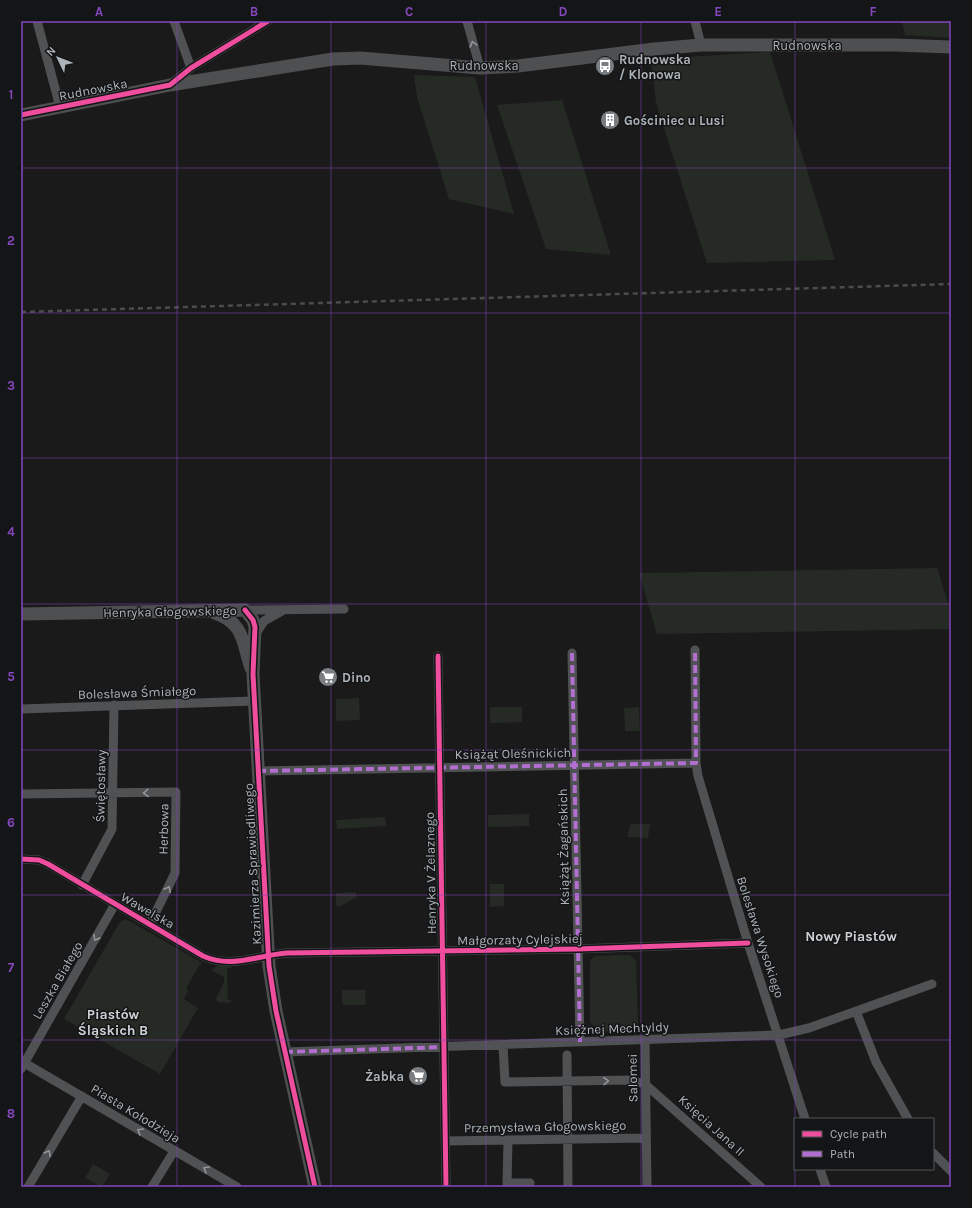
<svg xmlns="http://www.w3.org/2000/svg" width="972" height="1208" font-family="Karla,sans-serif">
	<rect width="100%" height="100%" fill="#1a1a1a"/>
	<path fill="#252a24" d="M902,21H951V38L905,35Z
		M770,52L835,260L707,263L656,103L651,59Z
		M414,75L475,77L514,214L449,199L417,97Z
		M562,100L611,255L546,249L497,105Z
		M937,568L951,612V629L657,634L639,573Z
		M359,698L360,720L336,721V699Z
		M490,707H522V722L490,723Z
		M639,707L640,731H625L624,708Z
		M529,814V826L488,827V815Z
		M385,817L386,826L337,829L336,820Z
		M632,824H650L648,838L627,837L630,825Z
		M490,884H504V906L490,907Z
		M356,892L357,897L339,907L336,905V893Z
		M126,919L201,962L202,965L200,964L186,989L188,991L184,999L198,1008L160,1074L64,1019L120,922Z
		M630,955L636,961L638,1024L632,1031L600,1032L590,1022V961L595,956Z
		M219,964L229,965L232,968H227L228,1000H233L228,1003L218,1002L216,999L224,982V977L211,970Z
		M342,990H365L366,1005H345L342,1003Z
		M93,1164L110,1174L102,1187L85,1178Z"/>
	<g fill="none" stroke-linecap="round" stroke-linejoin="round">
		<path stroke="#4f5153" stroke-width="9" d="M37,21L60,107
			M174,21L191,68
			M467,21L480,68
			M695,21L701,45
			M171,84L191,68L268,21
			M245,610L344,609
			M255,635L264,621L282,611
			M695,650L696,763L698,776L748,943L805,1119
			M572,653L580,1042
			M438,656L446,1186
			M21,709L254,701
			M258,771L696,763
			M21,794L176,792L175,873L150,924
			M21,859L39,860L48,864L203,956C232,969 258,955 287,953L578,949L748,943
			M82,885L112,829L114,705
			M856,1011L876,1062L908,1119
			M645,1040L647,1187
			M503,1045L505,1082L630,1080L645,1084L761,1187
			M285,1052L779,1035L809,1028L932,984
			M567,1055L568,1187
			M21,1061L237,1187
			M21,1069L115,904
			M445,1141L646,1138
			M508,1141L507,1183H530
			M933,1153L951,1171
			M820,1169L826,1187
			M28,1187L82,1096
			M152,1187L174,1151"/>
		<path stroke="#4e4f50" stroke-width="13" d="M21,115L170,85L333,59L360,58L480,68L518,66L654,49L701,45H895L951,47
			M245,610L253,620L255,627L253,674L269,966L276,1011L315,1187
			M215,613C244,623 242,641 251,668
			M21,614L245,610"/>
		<path stroke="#4b4c4d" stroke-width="2.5" stroke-dasharray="5 4" stroke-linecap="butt" d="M21,312L951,284"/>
		<path stroke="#b36fd0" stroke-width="4" stroke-dasharray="8 4" stroke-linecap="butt" d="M572,653L580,1042
			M258,771L696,763L695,650
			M285,1052L445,1047V1045"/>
		<defs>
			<path id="cycleway" d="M21,115L170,85L191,68L268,21
				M245,610L253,620L255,627L253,674L269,966L276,1011L315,1187
				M438,656L446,1186
				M21,859L39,860L48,864L203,956C232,969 258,955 287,953L578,949L748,943"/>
		</defs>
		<use href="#cycleway" stroke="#141516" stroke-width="8"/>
		<use href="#cycleway" stroke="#ef4d9e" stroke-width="5"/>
	</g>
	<defs><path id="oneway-chevron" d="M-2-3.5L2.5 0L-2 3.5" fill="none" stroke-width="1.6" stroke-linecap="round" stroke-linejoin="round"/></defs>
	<g stroke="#91969a">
		<use href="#oneway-chevron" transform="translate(473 44) rotate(-106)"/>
		<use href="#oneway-chevron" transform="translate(146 793) rotate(178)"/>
		<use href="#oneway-chevron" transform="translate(168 889) rotate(-64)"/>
		<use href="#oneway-chevron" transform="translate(96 938) rotate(120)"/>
		<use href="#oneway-chevron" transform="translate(606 1081) rotate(-1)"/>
		<use href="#oneway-chevron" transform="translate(140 1131) rotate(-149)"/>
		<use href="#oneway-chevron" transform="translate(48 1153) rotate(-60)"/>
		<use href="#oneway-chevron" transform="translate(206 1169) rotate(-150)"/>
	</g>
	<path fill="none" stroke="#8547be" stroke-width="1" stroke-opacity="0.55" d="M177,21V1187M331,21V1187M486,21V1187M641,21V1187M795,21V1119M21,168H951M21,313H951M21,458H951M21,604H951M21,750H951M21,895H951M21,1040H951M795,1169V1187"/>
	<defs>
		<symbol id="bus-disc" viewBox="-11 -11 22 22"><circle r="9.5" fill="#7a7e81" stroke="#141516"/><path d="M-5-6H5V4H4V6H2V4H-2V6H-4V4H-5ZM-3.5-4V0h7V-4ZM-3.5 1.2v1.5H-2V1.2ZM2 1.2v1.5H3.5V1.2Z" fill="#fff"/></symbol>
		<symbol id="building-disc" viewBox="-11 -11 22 22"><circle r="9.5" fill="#7a7e81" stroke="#141516"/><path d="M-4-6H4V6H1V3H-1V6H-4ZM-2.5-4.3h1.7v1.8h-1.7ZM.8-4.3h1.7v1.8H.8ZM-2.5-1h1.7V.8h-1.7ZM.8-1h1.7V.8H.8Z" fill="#fff"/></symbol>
		<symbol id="supermarket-disc" viewBox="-11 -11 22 22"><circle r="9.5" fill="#7a7e81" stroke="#141516"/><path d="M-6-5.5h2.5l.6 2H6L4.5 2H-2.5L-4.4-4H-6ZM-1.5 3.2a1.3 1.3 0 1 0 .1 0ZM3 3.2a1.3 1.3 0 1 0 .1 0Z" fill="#fff"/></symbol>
	</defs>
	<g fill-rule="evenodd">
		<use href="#bus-disc" x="594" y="55" width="22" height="22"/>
		<use href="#building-disc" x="599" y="109" width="22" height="22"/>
		<use href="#supermarket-disc" x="317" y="666" width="22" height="22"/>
		<use href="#supermarket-disc" x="407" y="1065" width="22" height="22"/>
	</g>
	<g text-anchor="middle" stroke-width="3" stroke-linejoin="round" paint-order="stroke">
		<g font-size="13" fill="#adb4b9" stroke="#141516">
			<text x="807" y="50">Rudnowska</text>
			<text x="484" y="70">Rudnowska</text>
			<text transform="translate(93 89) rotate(-11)" y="5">Rudnowska</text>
			<text transform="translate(170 611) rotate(-1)" y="5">Henryka Głogowskiego</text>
			<text transform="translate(137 692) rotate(-2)" y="5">Bolesława Śmiałego</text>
			<text transform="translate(513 753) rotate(-1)" y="5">Książąt Oleśnickich</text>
			<text transform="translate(100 786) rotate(-89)" y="5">Świętosławy</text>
			<text transform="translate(163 829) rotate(-89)" y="5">Herbowa</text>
			<text transform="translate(563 847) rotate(-91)" y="5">Książąt Żagańskich</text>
			<text transform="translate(252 864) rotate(-93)" y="5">Kazimierza Sprawiedliwego</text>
			<text transform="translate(430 873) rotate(-91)" y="5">Henryka V Żelaznego</text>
			<text transform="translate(148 910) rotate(30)" y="5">Wawelska</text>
			<text transform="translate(761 937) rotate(72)" y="5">Bolesława Wysokiego</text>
			<text transform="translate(520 939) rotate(-1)" y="5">Małgorzaty Cylejskiej</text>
			<text transform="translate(57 980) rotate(-60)" y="5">Leszka Białego</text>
			<text transform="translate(612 1028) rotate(-2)" y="5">Księżnej Mechtyldy</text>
			<text transform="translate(632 1078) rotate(-91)" y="5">Salomei</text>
			<text transform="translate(136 1113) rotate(31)" y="5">Piasta Kołodzieja</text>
			<text transform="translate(712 1125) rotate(42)" y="5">Księcia Jana II</text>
			<text transform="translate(545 1126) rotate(-1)" y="5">Przemysława Głogowskiego</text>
		</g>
		<g font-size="13" font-weight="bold" fill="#adb4b9" stroke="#141516" text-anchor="start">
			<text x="619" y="64">Rudnowska<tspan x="619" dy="15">/ Klonowa</tspan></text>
			<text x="624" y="125">Gościniec u Lusi</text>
			<text x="342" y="682">Dino</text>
			<text x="404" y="1081" text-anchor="end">Żabka</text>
		</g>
		<g font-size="14" font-weight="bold" fill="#ced2d6" stroke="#141516">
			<text x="851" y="941">Nowy Piastów</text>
			<text x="113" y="1019">Piastów<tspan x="113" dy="16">Śląskich B</tspan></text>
		</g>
	</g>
	<rect width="972" height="1208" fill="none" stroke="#141516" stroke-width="44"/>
	<rect x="794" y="1118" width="140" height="52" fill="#141516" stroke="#515557"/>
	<rect x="802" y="1131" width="20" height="6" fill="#ef4d9e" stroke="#515557"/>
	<text x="830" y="1138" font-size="12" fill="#adb4b9">Cycle path</text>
	<rect x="802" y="1151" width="20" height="6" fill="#b36fd0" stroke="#515557"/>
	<text x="830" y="1158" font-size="12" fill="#adb4b9">Path</text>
	<g transform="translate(58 58) rotate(313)" stroke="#141516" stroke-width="3" paint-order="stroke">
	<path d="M0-3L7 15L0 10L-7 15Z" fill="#adb4b9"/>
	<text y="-6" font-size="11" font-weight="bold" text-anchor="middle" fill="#adb4b9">N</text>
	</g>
	<rect x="22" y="22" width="928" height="1164" fill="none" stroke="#8547be" stroke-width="1.5"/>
	<g font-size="13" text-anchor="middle" font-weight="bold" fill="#8547be">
		<text x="99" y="16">A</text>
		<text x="254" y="16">B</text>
		<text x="409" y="16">C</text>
		<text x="563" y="16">D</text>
		<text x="718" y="16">E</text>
		<text x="873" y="16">F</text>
		<text x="11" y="99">1</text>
		<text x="11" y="245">2</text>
		<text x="11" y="390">3</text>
		<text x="11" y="536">4</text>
		<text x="11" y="681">5</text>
		<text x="11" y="827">6</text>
		<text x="11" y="972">7</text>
		<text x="11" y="1118">8</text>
	</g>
</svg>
